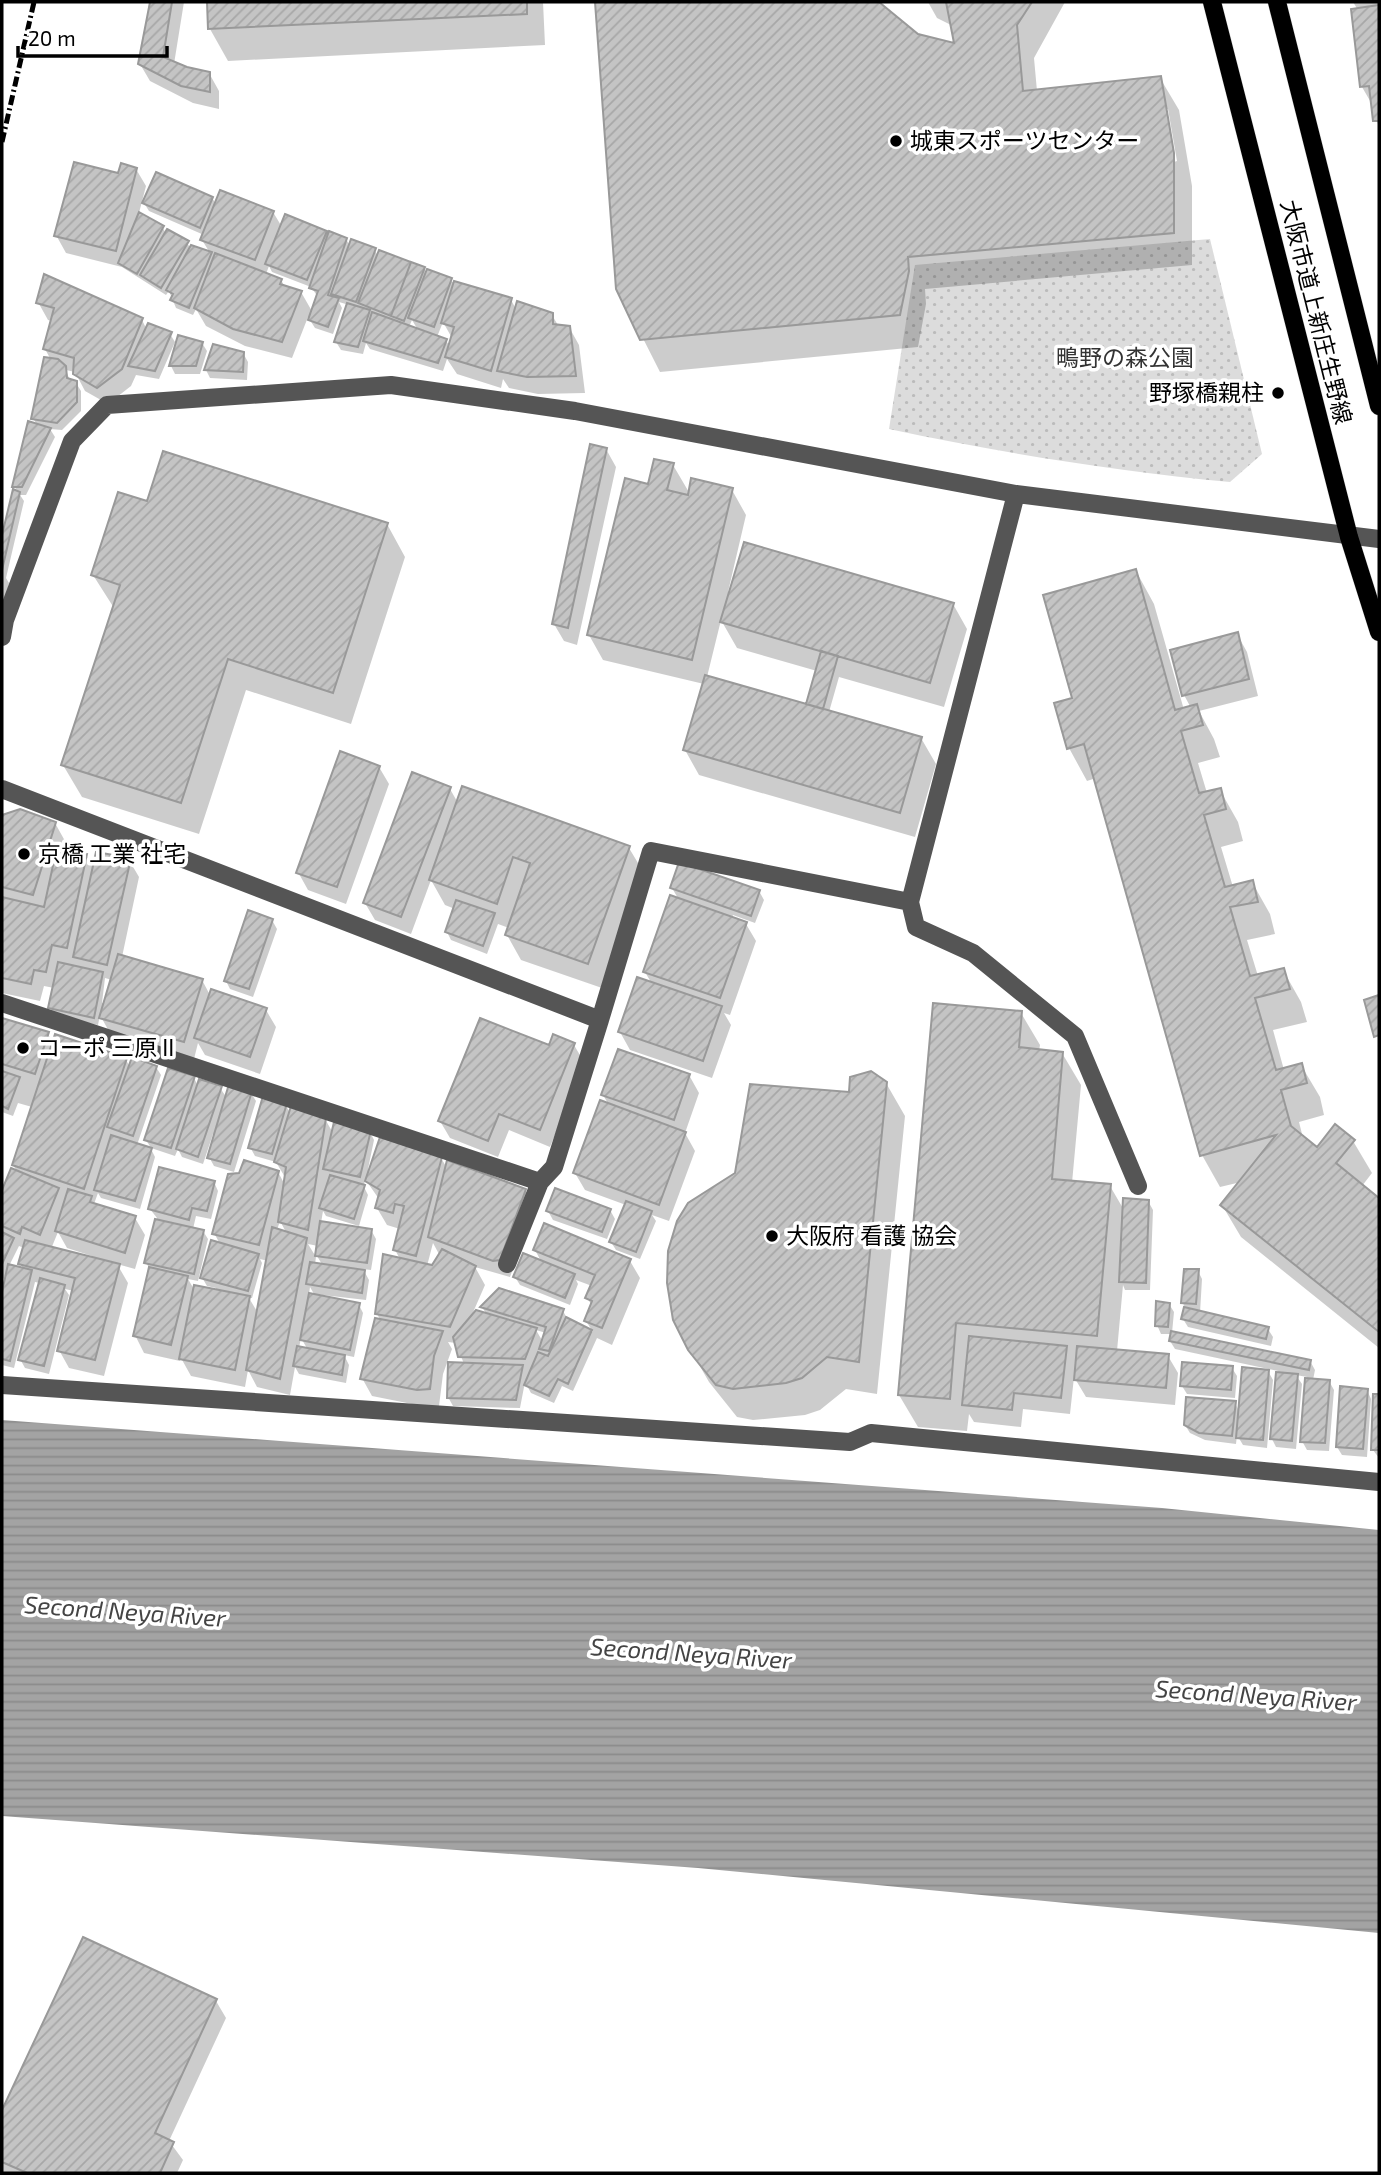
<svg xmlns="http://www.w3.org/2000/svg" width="1381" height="2175" font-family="'Exo 2','Noto Sans JP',sans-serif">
	<defs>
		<pattern id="park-dots" width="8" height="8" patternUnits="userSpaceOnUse" patternTransform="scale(1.75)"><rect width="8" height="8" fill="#dcdcdc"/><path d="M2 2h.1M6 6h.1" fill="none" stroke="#bbb" stroke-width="1.8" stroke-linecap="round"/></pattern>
		<pattern id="water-rules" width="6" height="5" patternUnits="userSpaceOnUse" patternTransform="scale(1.75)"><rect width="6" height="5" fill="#a3a3a3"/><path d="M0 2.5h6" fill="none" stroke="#8b8b8b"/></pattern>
		<pattern id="building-hatch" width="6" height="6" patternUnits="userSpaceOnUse" patternTransform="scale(1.75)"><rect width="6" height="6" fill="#c4c4c4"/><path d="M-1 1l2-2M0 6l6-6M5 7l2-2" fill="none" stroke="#a7a7a7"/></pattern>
	</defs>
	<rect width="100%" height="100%" fill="#fff"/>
	<path fill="url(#park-dots)" d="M1210,239L1262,454L1230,482C1116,471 1001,453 889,429L915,265Z"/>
	<path fill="url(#water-rules)" d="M2,1420L1162,1508L1379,1530V1933L698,1868L2,1816Z"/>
	<path fill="#0003" fill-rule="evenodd" d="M152,2H184L174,64L209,73L219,91V109L193,103L150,81L140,64Z
		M208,2H543L545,45L228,61L210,29Z
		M597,2H881L882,8L917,36L957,46L953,26L937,18L928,2H1065L1034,58L1037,91L1160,78L1179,110L1192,186V265L925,289L926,304L918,347L660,372L618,289ZM1165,109H1168L1177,161L1174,162Z
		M1353,2H1379V128L1373,106L1362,87L1358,10Z
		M136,169L146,186L139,213L163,228L166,234L187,243L191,249L210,253L202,240L204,235L149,211L144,203L212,198L216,204L273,212L282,227L326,232L329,237L346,239L350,246L374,249L378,256L424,268L427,274L511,300L516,309L552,315L559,327H569L579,345L585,393L538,394L509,388L503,379L501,388L457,374L447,359L443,371L370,349L366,343L363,354L341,350L336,342L349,305L339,302L342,308L333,334L315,328L308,317L292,358L245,346L206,326L196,309L193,315L176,308L169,291L166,295L122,267L66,253L56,235L119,176ZM269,266L272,272L311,287L318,297L313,313L301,292L285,287L281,280L266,274ZM412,320L418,330L409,327ZM443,322L452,338L450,346L446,341L437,337Z
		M38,302L142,320L147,330L170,334L175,342L159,379L136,375L131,386L108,404L85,391L75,372L66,370L70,381L76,383L81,391V411L62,430L50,429L55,437L26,495H20L24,501L6,578L9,583L2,614V542L14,491L18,492L14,486L37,425L33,418L51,360L45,349L52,321L48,320Z
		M180,337L202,343L207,351L200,374H175L171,366Z
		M243,353L248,362L247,380L210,378L206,370Z
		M606,449L616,467L577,645L564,641L554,624Z
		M673,465L690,494L732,490L746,515L728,592L953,604L967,629L944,707L839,677L829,712L921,738L936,764L915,837L699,775L685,750L704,684L603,660L589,635L649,486ZM721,620L737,648L817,671L807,706L707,677Z
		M387,524L405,557L351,724L246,690L199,834L82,797L63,765L114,608L93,575Z
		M1136,571L1154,604L1184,710L1191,708L1184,695L1237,634L1247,652L1258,696L1199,711L1214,739L1220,757L1198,763L1207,793L1220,790L1238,822L1243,841L1221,847L1233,887L1252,882L1270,914L1275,934L1247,940L1258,976L1283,970L1301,1002L1307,1022L1273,1030L1284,1070L1301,1065L1320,1097L1324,1115L1299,1122L1303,1138L1317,1149L1353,1141L1372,1173L1362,1186L1379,1200V1348L1241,1237L1222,1205L1241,1182L1220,1187L1202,1155L1096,778L1087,781L1069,748L1056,704L1074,699Z
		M379,767L389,784L346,904L308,890L298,872Z
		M450,789L458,803L629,848L644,873L602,988L521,960L507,935L509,928L498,924L487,954L451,940L447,932L455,909L445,905L431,880L411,934L375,920L365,903Z
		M20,811L55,823L65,841L62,850L86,855L94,868L129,860L139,877L122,957L202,980L210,995L266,1010L276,1027L260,1074L205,1055L198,1043L194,1059L111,1035L100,1015L98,1025L54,1016L50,1007L54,988L44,986L40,1001L2,993V817ZM105,978L112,980L105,1003H102Z
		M672,888L759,891L764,900L755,923L733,915L732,919L746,924L756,941L730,1015L724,1013L731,1025L712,1078L630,1050L620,1032L652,984L645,972L679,900Z
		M272,920L277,929L253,997L230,989L226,981Z
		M1021,1013L1040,1045L1039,1051L1062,1053L1081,1085L1072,1183L1110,1186L1124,1210L1148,1201L1153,1210L1150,1290H1125L1123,1285L1117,1351L1168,1356L1178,1373L1175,1405L1086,1397L1074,1377L1070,1414L1023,1409L1021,1427L974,1422L969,1414L967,1431L918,1427L899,1395Z
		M2,1020L48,1034L53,1043L126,1060L130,1067H156L161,1075L137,1145L151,1149L155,1157L140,1209L101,1198L98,1193L94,1204L135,1218L145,1235L135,1269L117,1264L128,1283L104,1376L69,1368L59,1350L74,1291L65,1289L69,1295L49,1374L25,1368L20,1359L40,1283L35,1282L14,1368L2,1365V1300L9,1270L2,1281V1195L12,1171L18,1173L13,1165L32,1107L18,1103L13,1116L2,1112ZM58,1232L67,1248L92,1256V1259L51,1249ZM19,1246L24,1248L20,1263L24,1270L9,1266Z
		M574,1045L584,1062L550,1147L509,1130L498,1157L450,1138L440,1121L550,1047Z
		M689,1075L699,1093L685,1133L695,1151L669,1221L652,1215L656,1221L640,1259L616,1250L611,1242L626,1205L585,1190L575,1173L609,1105L603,1095Z
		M194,1078L198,1086L220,1088L227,1098L251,1093L256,1101L234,1172L214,1166L209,1157L216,1135L213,1134L203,1164L182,1157L178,1149L175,1156L151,1148L146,1140Z
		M886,1083L905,1116L877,1394L846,1389L820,1410L805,1415L753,1420L737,1417L709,1382L690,1349L851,1094Z
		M285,1104L290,1113L325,1119L333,1133L370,1132L374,1140L368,1169L441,1158L447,1168L525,1190L535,1208L510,1277L475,1267L485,1285L471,1317L487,1315L482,1307L563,1311L568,1320L593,1332L586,1321L592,1306L587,1297L592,1286L576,1280L578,1284L570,1305L520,1285L515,1277L542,1263L535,1250L630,1261L640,1278L612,1345L597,1338L573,1391L562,1386L554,1403L531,1393L525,1382L520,1408L453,1406L448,1397L464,1364L456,1343L448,1342L452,1349L443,1374L439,1406L427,1407L372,1396L362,1378L381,1321L377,1314L400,1259L395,1250L400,1229L387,1225L377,1208L379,1199L365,1179L364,1187L368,1195L359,1226L326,1216L323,1211L321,1223L371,1230L376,1239L371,1270L363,1269L369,1280L366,1300L314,1294L310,1287L309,1294L359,1305L363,1313L354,1357L344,1355L349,1365L346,1383L299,1374L295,1367L290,1395L257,1387L248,1370L245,1387L191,1376L181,1358L180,1361L144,1353L135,1335L150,1270L146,1262L157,1218L150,1209L214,1182L218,1191L211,1219L196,1216L193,1229L203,1231L208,1239L198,1281L188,1279L195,1291H216V1288L207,1286L200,1274L203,1275L220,1244L214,1233L278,1172L285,1185L286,1179L276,1162L255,1156L250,1147ZM280,1221L287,1234L277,1230ZM433,1243L440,1256L433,1267L427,1266ZM308,1244L318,1246L317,1256L323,1266L315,1264L316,1257ZM260,1259L268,1261L258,1313L249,1298H252L262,1263ZM536,1330L546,1333L543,1342ZM301,1338L308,1350L299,1348Z
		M610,1210L615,1219L607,1239L553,1220L548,1211Z
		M1198,1271L1202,1279L1200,1313L1268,1329L1273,1337L1271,1346L1188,1327L1183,1319L1185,1308L1183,1303Z
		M1169,1304L1174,1312L1172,1333L1310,1361L1315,1370L1313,1380L1329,1381L1334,1390L1329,1451L1307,1450L1302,1441L1307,1377L1296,1375L1302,1384L1296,1449L1276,1447L1272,1439L1278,1371L1175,1349L1170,1341L1172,1334H1161L1157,1325Z
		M1232,1368L1237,1376L1235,1398L1187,1394L1182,1386Z
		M1268,1371L1273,1380L1267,1448L1243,1445L1237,1435L1236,1444L1205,1440L1190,1433L1185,1425L1235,1403L1240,1413Z
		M1367,1390L1371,1399L1367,1457L1342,1455L1337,1447Z
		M1375,1395L1379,1396V1458L1373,1450Z
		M84,1939L216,2001L226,2018L169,2141L183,2160L177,2173H2V2115Z"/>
	<path fill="url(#building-hatch)" stroke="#999" stroke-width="2" d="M150,2H172L163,57L187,67L210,72V92L181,86L138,64Z
		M207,2H527V14L208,29Z
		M595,2H879L918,34L954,43L946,2H1032L1017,25L1023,91L1161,76L1174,153V233L908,257L909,271L900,315L640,340L616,289Z
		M1379,5V126V121H1373L1369,86L1360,87L1351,9Z
		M74,162L118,173L121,163L137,168L116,251L54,236Z
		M156,172L213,197L200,228L142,203Z
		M220,190L274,211L255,260L200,240Z
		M139,212L164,226L137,274L118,263Z
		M285,214L327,231L307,280L265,264Z
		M167,229L189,241L161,288L140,275Z
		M329,231L347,238L328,295L339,298L328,327L308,320L318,291L309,288Z
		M351,239L376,248L356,302L331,294Z
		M191,245L212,252L189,308L170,300L173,294L166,290Z
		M379,250L411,262L391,316L358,303Z
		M215,253L282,279L280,284L302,291L282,342L233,329L194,308Z
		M411,262L425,267L404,321L391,316Z
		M427,269L452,278L434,327L408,318Z
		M44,274L143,318L122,369L97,388L73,374L74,358L43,349L54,308L36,303Z
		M454,281L512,298L491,371L445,357L454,327L441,323Z
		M517,301L553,313V324L570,326L576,376L527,377L497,371Z
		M347,303L370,310L358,347L334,342Z
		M372,312L447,339L438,363L363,341Z
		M148,323L172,332L155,371L128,366Z
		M178,335L203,342L196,366H169Z
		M213,344L244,352L243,372L204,370Z
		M44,357L58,359L66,366L67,378L77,381V402L57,423L31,419Z
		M28,421L51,428L22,487H12Z
		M590,444L607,448L568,628L552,624Z
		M163,451L388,523L333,693L228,659L181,803L61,765L120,585L91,575L118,492L147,501Z
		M654,459L674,463L667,490L688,495L691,478L733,488L692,660L587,635L625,478L648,484Z
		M13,489L20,492L2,570V535Z
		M744,542L954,603L930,683L720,622Z
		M1136,569L1175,710L1197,704L1203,725L1181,731L1199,793L1221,788L1226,809L1204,815L1225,887L1253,880L1258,902L1230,907L1250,976L1284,968L1290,989L1255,998L1276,1070L1302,1063L1307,1083L1281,1090L1291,1126L1317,1147L1335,1124L1355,1140L1336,1163L1379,1198V1332L1220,1205L1276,1135L1200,1156L1084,744L1067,749L1054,703L1072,698L1043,595Z
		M1238,632L1249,679L1182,696L1170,650Z
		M821,651L838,656L823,709L806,704Z
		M705,675L922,737L900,813L683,750Z
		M340,751L380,766L337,887L296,873Z
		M412,772L451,787L401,917L363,903Z
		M462,786L630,846L588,964L505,935L530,863L513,857L497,904L429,880Z
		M20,809L56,822L33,895L2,887V815Z
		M57,847L87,854L67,948L52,945L46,972L34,970L31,984L2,978V897L44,907Z
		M96,852L131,858L107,965L73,957Z
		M679,862L760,890L751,916L670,888Z
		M670,895L747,922L720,998L643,972Z
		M456,900L495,913L483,946L445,932Z
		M248,910L273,919L249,989L224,981Z
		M118,954L203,979L184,1042L99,1018Z
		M58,962L103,972L94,1018L48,1008Z
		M637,977L722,1006L703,1061L618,1032Z
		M211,989L267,1008L250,1057L194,1038Z
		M1379,995V1035L1374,1037L1364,1000Z
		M933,1003L1022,1011L1019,1047L1063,1052L1052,1179L1111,1184L1097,1336L956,1323L950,1399L898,1395Z
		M2,1018L49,1032L35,1074L2,1064Z
		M480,1018L549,1045L553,1034L575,1043L540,1130L499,1114L488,1141L438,1121Z
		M55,1034L127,1058L84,1189L12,1165Z
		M618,1049L690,1074L674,1120L601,1095Z
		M132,1057L157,1066L133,1136L107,1127Z
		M168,1068L195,1076L171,1148L144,1140Z
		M2,1071L20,1077L8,1109L2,1106Z
		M871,1071L887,1082L859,1362L827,1357L802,1378L786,1383L733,1389L716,1385L688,1350L673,1320L667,1283L668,1251L677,1221L688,1203L735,1173L750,1084L849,1092L850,1077Z
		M199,1079L222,1086L198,1157L176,1149Z
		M229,1084L252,1091L230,1164L207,1158Z
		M263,1096L287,1103L272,1154L248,1148Z
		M600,1100L686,1132L659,1205L573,1173Z
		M291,1106L326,1118L308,1230L278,1222L286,1167L274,1162Z
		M334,1122L371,1130L360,1177L323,1169Z
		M111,1135L152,1148L135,1201L94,1190Z
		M380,1137L442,1157L416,1256L393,1250L404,1206L395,1204L393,1213L375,1208L380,1190L365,1181Z
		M244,1160L279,1171L259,1245L212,1234L228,1174L239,1173Z
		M447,1160L526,1189L500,1260L493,1261L428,1237Z
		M159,1167L215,1181L207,1211L192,1208L189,1220L148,1209Z
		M11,1168L59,1188L40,1235L22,1227L20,1234L2,1226V1190Z
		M330,1175L365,1185L354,1219L319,1208Z
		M555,1188L611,1209L602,1232L546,1211Z
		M68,1189L92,1196L90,1202L136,1216L125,1253L55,1231Z
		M1123,1198L1149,1200L1146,1283L1119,1282Z
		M626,1201L652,1211L636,1252L609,1242Z
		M155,1219L204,1230L194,1274L144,1263Z
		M320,1221L372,1229L367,1263L315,1256Z
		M544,1223L631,1259L602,1328L584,1321L592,1301L585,1298L595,1275L533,1250Z
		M272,1227L307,1238L280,1379L246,1370Z
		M2,1232L14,1238L2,1264Z
		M25,1240L120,1264L95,1360L57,1351L75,1278L18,1264Z
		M211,1240L259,1254L248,1291L200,1278Z
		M442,1249L476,1266L450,1327L375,1314L383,1254L432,1265Z
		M523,1253L575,1274L565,1298L513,1277Z
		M310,1262L365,1270L362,1293L306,1284Z
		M8,1264L32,1270L10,1361L2,1359V1292Z
		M149,1267L188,1276L171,1345L133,1336Z
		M1184,1269H1199L1196,1304L1181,1303Z
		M40,1278L65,1285L44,1366L18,1360Z
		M194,1285L250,1296L235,1370L179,1359Z
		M499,1288L564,1309L549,1351L539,1349L546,1327L480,1307Z
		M309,1293L360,1303L350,1350L300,1340Z
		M1156,1301L1170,1303L1168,1327L1155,1326Z
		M1184,1307L1269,1327L1266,1339L1181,1319Z
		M476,1310L537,1328L525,1359L458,1357L453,1337Z
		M566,1317L592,1330L568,1384L558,1379L549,1396L524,1385L538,1352L548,1356Z
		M375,1318L443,1331L434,1356L430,1389L417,1390L360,1379Z
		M1171,1331L1311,1360L1309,1370L1169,1341Z
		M969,1336L1067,1346L1061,1398L1014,1393L1012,1410L962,1405Z
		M297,1346L345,1355L342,1375L293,1366Z
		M1077,1346L1169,1354L1166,1388L1074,1380Z
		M448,1362L523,1365L516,1400L447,1398Z
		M1182,1362L1233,1366L1231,1390L1180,1386Z
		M1242,1367L1269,1370L1263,1440L1236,1438Z
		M1276,1372L1298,1374L1292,1441L1270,1439Z
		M1305,1378L1330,1380L1325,1443L1300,1442Z
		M1340,1386L1368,1389L1363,1449L1336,1447Z
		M1373,1394H1379V1450H1371Z
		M1186,1397L1236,1401L1232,1436L1199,1433L1184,1425Z
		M83,1937L217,1999L155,2133L174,2142L160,2173H27L2,2162V2110Z"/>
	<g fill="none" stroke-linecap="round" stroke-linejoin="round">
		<defs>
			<path id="major" d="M1212,2L1349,537L1379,632
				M1277,2L1379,406"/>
		</defs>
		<use href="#major" stroke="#dbdbdb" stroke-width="19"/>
		<path stroke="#555" stroke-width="18" d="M2,637L5,620L72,441L107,405L391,385L575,411L1016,494L1379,539
			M2,789L600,1020L651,851L910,902L1016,494
			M910,902L916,927L973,953L1075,1036L1138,1186
			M2,1003L540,1182
			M507,1264L540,1182L554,1167L600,1020
			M2,1385L850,1442L871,1433L1379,1482"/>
		<use href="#major" stroke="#000" stroke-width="18"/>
		<path stroke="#000" stroke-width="5" stroke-dasharray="10 3.5 2 3.5" stroke-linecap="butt" d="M2,142L34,2"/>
	</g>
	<g fill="#000" stroke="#fff" stroke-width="2.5">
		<circle cx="896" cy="141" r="7"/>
		<circle cx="1278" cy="393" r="7"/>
		<circle cx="24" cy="854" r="7"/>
		<circle cx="23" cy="1048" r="7"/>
		<circle cx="772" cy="1236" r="7"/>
	</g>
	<g text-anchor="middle" stroke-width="7" stroke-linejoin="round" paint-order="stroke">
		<g font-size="23" fill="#000" stroke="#fff" text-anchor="start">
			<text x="910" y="149">城東スポーツセンター</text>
			<text x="1264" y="401" text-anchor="end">野塚橋親柱</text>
			<text x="38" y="862">京橋 工業 社宅</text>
			<text x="37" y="1056">コーポ 三原 II</text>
			<text x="786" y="1244">大阪府 看護 協会</text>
		</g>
		<g font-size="23" fill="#000" stroke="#fff">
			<text transform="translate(1316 312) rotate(76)" y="8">大阪市道上新庄生野線</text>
		</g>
		<g font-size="23" fill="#333" stroke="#fff">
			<text x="1125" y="366">鴫野の森公園</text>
		</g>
		<g font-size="24" font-style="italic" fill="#444" stroke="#fff">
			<text transform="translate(125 1612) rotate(4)" y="8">Second Neya River</text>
			<text transform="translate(691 1654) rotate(4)" y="8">Second Neya River</text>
			<text transform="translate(1256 1696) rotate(4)" y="8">Second Neya River</text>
		</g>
	</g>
	<rect width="1381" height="2175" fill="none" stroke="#000000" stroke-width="7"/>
	<path d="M18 46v10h149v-10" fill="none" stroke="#000000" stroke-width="3.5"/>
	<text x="28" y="46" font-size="21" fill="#000000" stroke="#ffffff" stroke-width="5" paint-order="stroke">20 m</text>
</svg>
